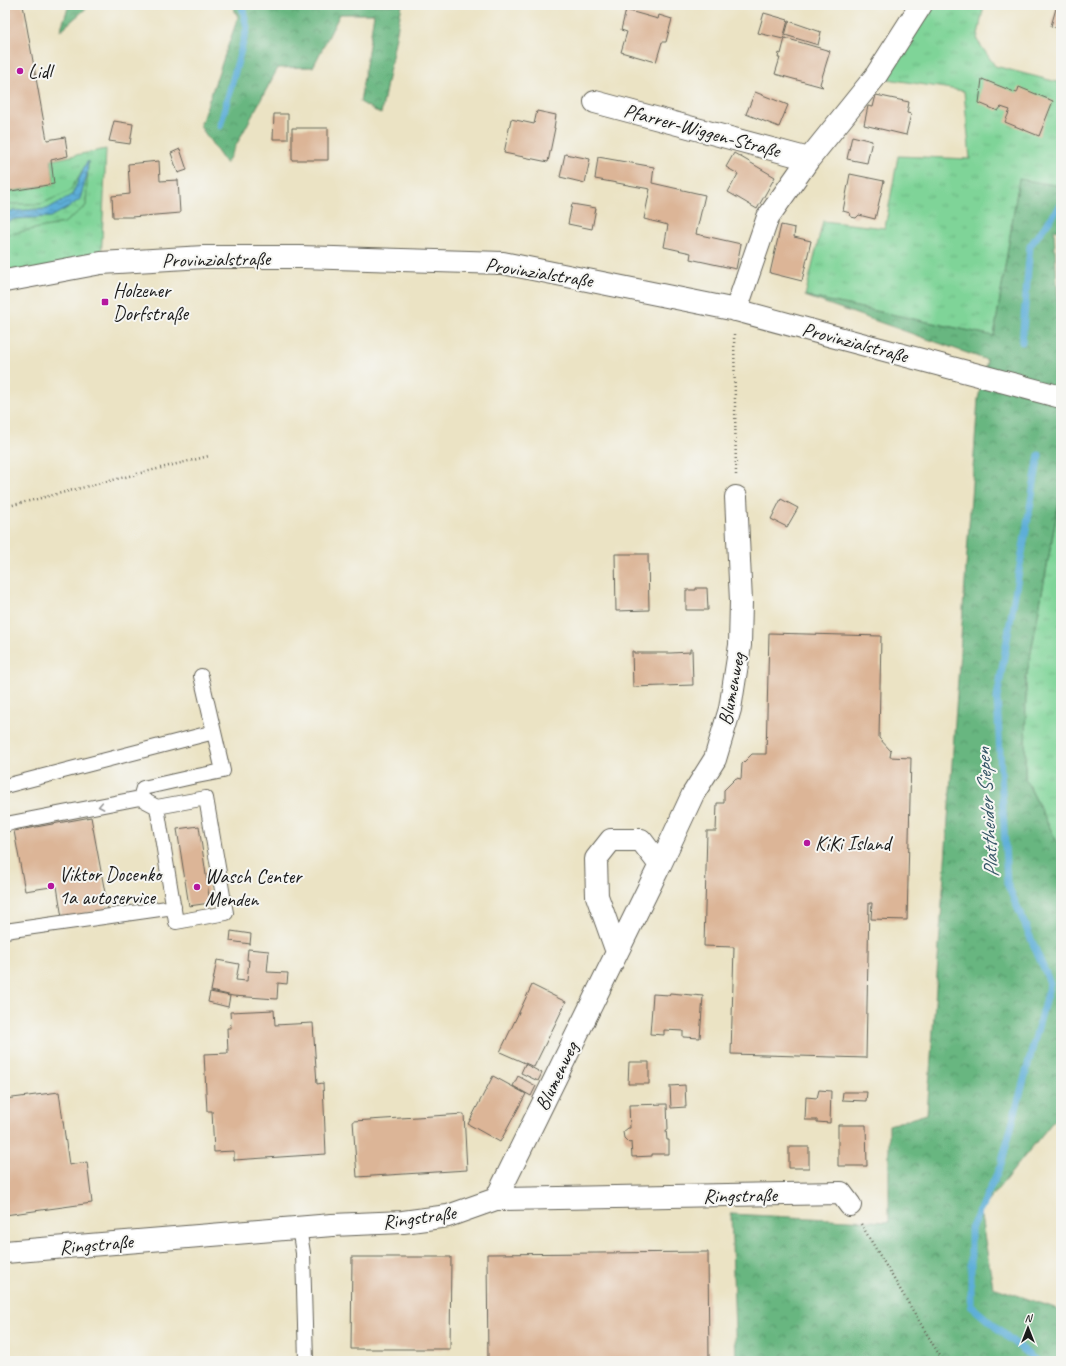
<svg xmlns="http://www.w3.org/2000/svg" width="1066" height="1366" font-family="Caveat,sans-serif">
	<defs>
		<pattern id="grass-tufts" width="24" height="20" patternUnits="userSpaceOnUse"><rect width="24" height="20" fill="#7fd498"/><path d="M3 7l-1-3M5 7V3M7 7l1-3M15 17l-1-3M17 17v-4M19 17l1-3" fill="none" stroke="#6db582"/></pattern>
		<pattern id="forest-crowns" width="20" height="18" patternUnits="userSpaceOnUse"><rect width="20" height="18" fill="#67b680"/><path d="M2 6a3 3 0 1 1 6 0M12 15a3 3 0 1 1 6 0" fill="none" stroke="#549368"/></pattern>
		<pattern id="wetland-marsh" width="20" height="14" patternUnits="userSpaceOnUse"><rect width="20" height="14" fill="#7fd498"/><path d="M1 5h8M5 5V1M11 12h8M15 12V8" fill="none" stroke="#6db582"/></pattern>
		<pattern id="water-waves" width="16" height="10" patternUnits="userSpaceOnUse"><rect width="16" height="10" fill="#5daed8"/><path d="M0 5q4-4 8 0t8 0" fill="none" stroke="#4c8dae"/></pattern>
	</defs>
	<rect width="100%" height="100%" fill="#f6f6f2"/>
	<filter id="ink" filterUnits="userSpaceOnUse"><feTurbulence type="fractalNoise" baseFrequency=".025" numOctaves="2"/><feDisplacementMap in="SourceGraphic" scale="8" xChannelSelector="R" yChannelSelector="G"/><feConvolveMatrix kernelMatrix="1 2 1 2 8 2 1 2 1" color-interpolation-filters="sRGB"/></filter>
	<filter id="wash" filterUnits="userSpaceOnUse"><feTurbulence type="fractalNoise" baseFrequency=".012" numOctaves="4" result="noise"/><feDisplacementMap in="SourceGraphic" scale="16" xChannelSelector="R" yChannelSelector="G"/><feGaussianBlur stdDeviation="0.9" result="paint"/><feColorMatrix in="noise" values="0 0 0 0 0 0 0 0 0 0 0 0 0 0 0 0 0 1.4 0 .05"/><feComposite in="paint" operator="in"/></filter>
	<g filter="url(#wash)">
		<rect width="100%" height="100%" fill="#ebe3c4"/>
		<path fill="url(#grass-tufts)" stroke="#4e785a" d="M921,5H984L977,40L995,66L1061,83V186L1019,180L994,336L805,296L823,221L885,228L898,156L970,159L964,91L875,77Z
			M106,149L101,263L5,281V192L54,184L51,160Z
			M1061,491V850L1025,778L1026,679Z"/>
		<path fill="url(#forest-crowns)" stroke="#42694e" d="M69,5H90L60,31Z
			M232,5H402L381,114L360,102L374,14H340L313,67L278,68L226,164L200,126L238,17Z
			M1019,179L1061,186V230L1054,231L1061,354V491L1026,679L1025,778L1061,850V1101L1055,1119L980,1211L993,1287L1055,1308L1061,1315V1361H736L731,1214L889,1222V1125L927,1114L978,399L987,360L805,296L994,336Z"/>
		<path fill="url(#wetland-marsh)" stroke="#4e785a" d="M88,161L86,206L64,223L5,235V204H41L70,191Z"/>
		<path fill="url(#water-waves)" stroke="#3c657a" d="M88,161L87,175L80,199L69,207L51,217L15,219L5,223V213L12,211L47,209L72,195L86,163Z"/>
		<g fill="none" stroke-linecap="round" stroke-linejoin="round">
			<path stroke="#5daed8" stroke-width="7" d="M220,126L247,28L242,5
				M1022,342L1030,246L1061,205
				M1036,1361L971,1306V1229L1001,1165L1050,983L1007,883L997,698L1039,455"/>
		</g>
		<g id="blocks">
			<path fill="#dcb597" d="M5,5H23L47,140L65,137L68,156L51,160L54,184L5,192Z
				M1057,5H1061V29L1051,26Z
				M626,10L658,19L659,15L672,19L666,42H662L656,62L621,52L627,32L621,30Z
				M764,13L788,20L783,39L758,33Z
				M789,21L821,32L818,45L785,35Z
				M785,38L830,51L820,84L823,87L775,74L780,58H778L779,53L781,54Z
				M982,79L1017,93L1019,87L1053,101L1039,136L1005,122L1010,110L1001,107L998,111L979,103Z
				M755,92L788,105L779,127L746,114Z
				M876,95L909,102L907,113L911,114L906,135L864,125L868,106L873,107Z
				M537,111L556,115L554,128H555L548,162L504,153L511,119L534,124Z
				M274,114H288V139H273Z
				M114,121L133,124L130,144L109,141Z
				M292,128H328V160H292Z
				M852,136L872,141L867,163L847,159Z
				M180,149L187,170L178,173L171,153Z
				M734,153L775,177L757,209L728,192L738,174L726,167Z
				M565,154L590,159L585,183L560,177Z
				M598,157L654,167L652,183L705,195L696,234L741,244L736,269L690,259L691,253L664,247L668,225L644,219L650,189L595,179Z
				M159,161L160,181L178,180L180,213L131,217H113L112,196L130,194L128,164Z
				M850,174L884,181L875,219L859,215L856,218L851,217L850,213L843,211Z
				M572,204L596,208L592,229L568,224Z
				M781,225L795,228L794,237L811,241L802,281L770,273Z
				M781,499L798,508L787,527L771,519Z
				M615,554H648L649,610L616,611Z
				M696,588H707L708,610H686V590H696Z
				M769,633L881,636L879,738L891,751L890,757L911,758L907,920L871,919L872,903H869L866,1058L731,1054L734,947L704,946L707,831H716L717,803H724V790L736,778L741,779L742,764L752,754H766Z
				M690,649H692L693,685L633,687L632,651H634V653H671L690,652Z
				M91,817L108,909L62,918L57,886L25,891L14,831Z
				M199,826L210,903L189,906L177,829Z
				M231,931L251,934L250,944L230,941Z
				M248,949L269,951L267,972L288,973L287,984L278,983L277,999L233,996L211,991L217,960L239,964L236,980L247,981L249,960H247Z
				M532,985L566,1002L534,1067L500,1052Z
				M210,992L230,996L228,1007L208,1002Z
				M670,993L703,996L700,1038L683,1037V1031L664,1030V1035L650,1034L653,994L669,995Z
				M274,1010L275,1025L313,1023L317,1084L323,1083L326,1154L234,1160V1151L214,1152L212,1111H207L204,1054L228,1053L227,1028H231L230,1012Z
				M629,1062H649V1084H628Z
				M525,1064L542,1073L538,1081L521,1073Z
				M493,1076L526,1094L500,1142L468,1124Z
				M518,1076L536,1086L531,1096L513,1086Z
				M685,1085L686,1107L671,1108L670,1086Z
				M819,1090L831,1091L830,1123L817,1122V1120H805L806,1097L817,1098Z
				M59,1092L69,1165L87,1162L92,1203L5,1215V1099Z
				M843,1092H867L866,1101L842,1100Z
				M667,1104L668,1130H666L667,1140H669V1154H652V1156L632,1157L631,1142L629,1143L624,1138L623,1132L628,1128H630L629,1105Z
				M464,1114L467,1170L357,1177L353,1121Z
				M838,1125H866L867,1166H838Z
				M789,1147H809V1168H789Z
				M708,1252L709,1361H488L487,1254Z
				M352,1257H451L450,1349H351Z"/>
		</g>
	</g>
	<g filter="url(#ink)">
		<use href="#blocks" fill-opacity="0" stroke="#646257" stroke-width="1"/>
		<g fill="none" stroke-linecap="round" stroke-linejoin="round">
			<defs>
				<path id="lane" d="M5,786L214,732
					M140,798L143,788L192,777L223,771L201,676
					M5,825L11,823L140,798L157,807L206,798L226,913L176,922L157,807
					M5,931L174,907
					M299,1228L303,1253L306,1361"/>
				<path id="street" d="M595,102L809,159
					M736,310L768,217L809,159L875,77L921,5
					M660,865L693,794L715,759L730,709L740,645L741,601L736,497
					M496,1199L660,865L641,840H611L596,859L597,896L617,952
					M5,1252L332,1225L403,1222L448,1216L496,1199L841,1193L850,1205"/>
				<path id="primary" d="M5,281L101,263L204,257H300L503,263L736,310L839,338L1061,397"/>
			</defs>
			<use href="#lane" stroke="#646257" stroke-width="16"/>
			<use href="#street" stroke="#646257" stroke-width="24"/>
			<use href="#primary" stroke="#646257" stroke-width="24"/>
			<path stroke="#646257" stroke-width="2.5" stroke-dasharray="1 3" stroke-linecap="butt" d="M734,334L736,475
				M5,507L209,456
				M861,1224L943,1361"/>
			<use href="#lane" stroke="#fff" stroke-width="14"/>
			<use href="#street" stroke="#fff" stroke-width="22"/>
			<use href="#primary" stroke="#fff" stroke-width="22"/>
		</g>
		<defs><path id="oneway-chevron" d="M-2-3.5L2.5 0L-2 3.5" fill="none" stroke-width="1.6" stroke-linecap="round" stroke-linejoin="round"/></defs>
		<use stroke="#999" href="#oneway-chevron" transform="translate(101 806) rotate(169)"/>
	</g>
	<g fill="#b5179e" stroke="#f6f6f2" stroke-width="1.5">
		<circle cx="20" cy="71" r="4"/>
		<rect x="101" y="298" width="8" height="8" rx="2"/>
		<circle cx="807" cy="843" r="4"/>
		<circle cx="51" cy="886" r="4"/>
		<circle cx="197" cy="887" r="4"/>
	</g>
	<g text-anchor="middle" stroke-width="4" stroke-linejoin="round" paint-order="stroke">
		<g font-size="20" fill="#1c1c1c" stroke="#f6f6f2" text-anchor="start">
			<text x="28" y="78">Lidl</text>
			<text x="113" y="297">Holzener<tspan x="113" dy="23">Dorfstraße</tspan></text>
			<text x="815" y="850">KiKi Island</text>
			<text x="59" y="881">Viktor Docenko<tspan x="59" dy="23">1a autoservice</tspan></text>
			<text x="205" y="883">Wasch Center<tspan x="205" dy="23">Menden</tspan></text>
		</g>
		<g font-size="20" fill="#1c1c1c" stroke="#f6f6f2">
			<text transform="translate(702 130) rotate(15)" y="7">Pfarrer-Wiggen-Straße</text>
			<text transform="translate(216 259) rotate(-1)" y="7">Provinzialstraße</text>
			<text transform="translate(539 272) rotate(9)" y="7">Provinzialstraße</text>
			<text transform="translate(855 342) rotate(15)" y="7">Provinzialstraße</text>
			<text transform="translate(731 689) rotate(-79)" y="7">Blumenweg</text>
			<text transform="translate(556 1076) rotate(-64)" y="7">Blumenweg</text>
			<text transform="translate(740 1195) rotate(-1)" y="7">Ringstraße</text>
			<text transform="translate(419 1217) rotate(-8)" y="7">Ringstraße</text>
			<text transform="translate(96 1244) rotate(-5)" y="7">Ringstraße</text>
		</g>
		<g font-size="21" font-style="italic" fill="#365667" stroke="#f6f6f2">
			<text transform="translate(987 813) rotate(-94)" y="7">Plattheider Siepen</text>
		</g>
	</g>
	<rect width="1066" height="1366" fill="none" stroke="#f6f6f2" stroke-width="20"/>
	<g transform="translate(1028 1328)" stroke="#f6f6f2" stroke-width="3" paint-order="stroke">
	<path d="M0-3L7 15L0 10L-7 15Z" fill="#1c1c1c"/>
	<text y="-6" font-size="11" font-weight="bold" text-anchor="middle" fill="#1c1c1c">N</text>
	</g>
</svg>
